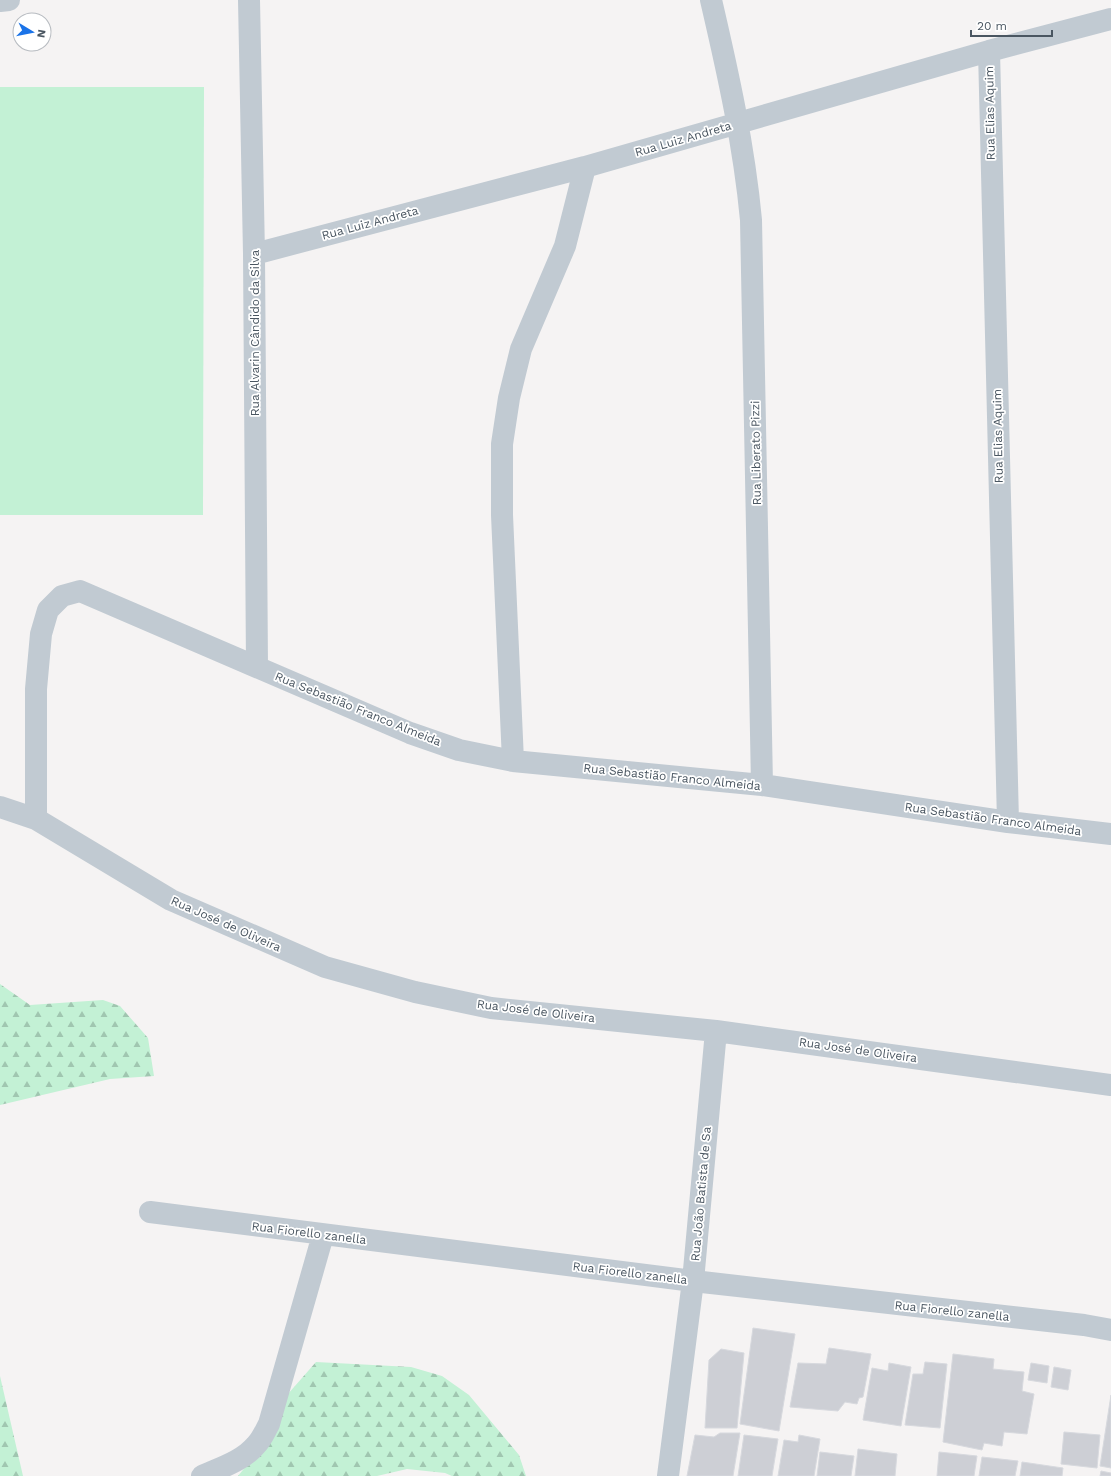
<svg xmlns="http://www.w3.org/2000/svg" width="1111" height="1476" font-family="'Work Sans',sans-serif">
	<defs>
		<pattern id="forest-firs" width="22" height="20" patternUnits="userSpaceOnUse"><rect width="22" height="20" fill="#c3f1d5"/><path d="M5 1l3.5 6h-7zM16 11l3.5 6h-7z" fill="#a0c6b0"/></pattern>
	</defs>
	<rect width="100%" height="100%" fill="#f5f3f3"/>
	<path fill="url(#forest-firs)" d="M0,984L30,1005L103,1000L120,1006L148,1038L154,1076L110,1079L0,1105Z
		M316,1362L411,1367L442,1376L469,1395L519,1455L526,1476H452L445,1473L407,1469L377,1476H238L247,1465L273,1411Z
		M0,1376L23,1476H0Z"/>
	<path fill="#c3f1d5" d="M0,87H204L203,515H0Z"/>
	<path fill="#cdcfd5" stroke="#d7d9de" d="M753,1328L795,1334L779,1431L740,1424Z
		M829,1348L871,1354L863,1397L859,1398L857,1404L845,1402L838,1411L790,1407L798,1363L826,1364Z
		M721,1349L744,1353L737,1428H705L709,1360Z
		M953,1354L994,1359L993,1369L1024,1372L1022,1391L1034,1394L1027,1434L1004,1432L1002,1446L984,1443L982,1450L943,1442Z
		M925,1362L947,1364L940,1428L905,1425L913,1374H923Z
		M889,1363L911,1367L901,1426L863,1420L872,1368L888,1371Z
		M1031,1363L1049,1366L1047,1383L1028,1380Z
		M1054,1367L1071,1370L1068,1390L1051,1387Z
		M1111,1395V1468L1100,1466Z
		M1064,1432L1100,1435L1097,1468L1061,1464Z
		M720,1433H740L733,1476H687L695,1435L714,1437Z
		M744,1435L778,1439L772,1476H738Z
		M799,1435L820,1439L814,1476H778L784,1440L798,1442Z
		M858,1449L897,1454L895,1476H855Z
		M820,1452L854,1456L851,1476H817Z
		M939,1452L977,1456L974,1476H937Z
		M982,1457L1018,1461L1015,1476H979Z
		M1022,1462L1063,1468L1062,1476H1020Z
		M1101,1471L1111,1473V1476H1100Z"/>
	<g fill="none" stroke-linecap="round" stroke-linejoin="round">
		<path stroke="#c1cad2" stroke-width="22" d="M249,0L254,254L257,667
			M711,0C728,73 744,145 751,220L762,785
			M0,1L9,0
			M989,51L1008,822
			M254,254L585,167L989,51L1111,19
			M513,761L502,515V444L509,398L521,349L565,246L585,167
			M0,807L36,819L171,900L325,967L415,992L491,1008L716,1031L1111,1085
			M36,819V689L41,634L48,610L62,596L80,591L410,733L459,750L513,761L762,785L1008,822L1111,834
			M150,1212L693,1281L1084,1325L1111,1330
			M202,1476C220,1468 243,1461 256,1445C262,1439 265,1431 269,1424L323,1235
			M668,1476L693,1281L716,1031"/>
	</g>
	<g text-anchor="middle" stroke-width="3.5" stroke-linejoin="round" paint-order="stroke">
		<g font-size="12" fill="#4a5661" stroke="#fff">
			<text transform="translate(990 113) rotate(-91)" y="4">Rua Elias Aquim</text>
			<text transform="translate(683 139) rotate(-16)" y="4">Rua Luiz Andreta</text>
			<text transform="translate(370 223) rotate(-15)" y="4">Rua Luiz Andreta</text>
			<text transform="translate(255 333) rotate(-90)" y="4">Rua Alvarin Cândido da Silva</text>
			<text transform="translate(998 436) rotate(-91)" y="4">Rua Elias Aquim</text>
			<text transform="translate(756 453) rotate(-91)" y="4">Rua Liberato Pizzi</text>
			<text transform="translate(358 709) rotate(22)" y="4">Rua Sebastião Franco Almeida</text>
			<text transform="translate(672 777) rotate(6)" y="4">Rua Sebastião Franco Almeida</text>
			<text transform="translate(993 819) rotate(8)" y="4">Rua Sebastião Franco Almeida</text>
			<text transform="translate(226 924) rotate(24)" y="4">Rua José de Oliveira</text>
			<text transform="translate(536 1011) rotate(7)" y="4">Rua José de Oliveira</text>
			<text transform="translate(858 1050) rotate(8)" y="4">Rua José de Oliveira</text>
			<text transform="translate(701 1194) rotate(-85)" y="4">Rua João Batista de Sa</text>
			<text transform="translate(309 1233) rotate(7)" y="4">Rua Fiorello zanella</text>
			<text transform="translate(630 1273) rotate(7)" y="4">Rua Fiorello zanella</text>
			<text transform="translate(952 1311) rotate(6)" y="4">Rua Fiorello zanella</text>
		</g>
	</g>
	<g transform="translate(32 32) rotate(100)"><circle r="19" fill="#ffffff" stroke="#b7bbc0"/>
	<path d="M0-3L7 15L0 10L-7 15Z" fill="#1a73e8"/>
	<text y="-6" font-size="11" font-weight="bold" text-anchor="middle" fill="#4a5661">N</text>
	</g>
	<path d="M971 30v6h81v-6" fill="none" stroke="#4a5661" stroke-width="2"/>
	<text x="977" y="30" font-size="12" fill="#4a5661" stroke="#ffffff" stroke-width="3" paint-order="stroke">20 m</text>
</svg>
